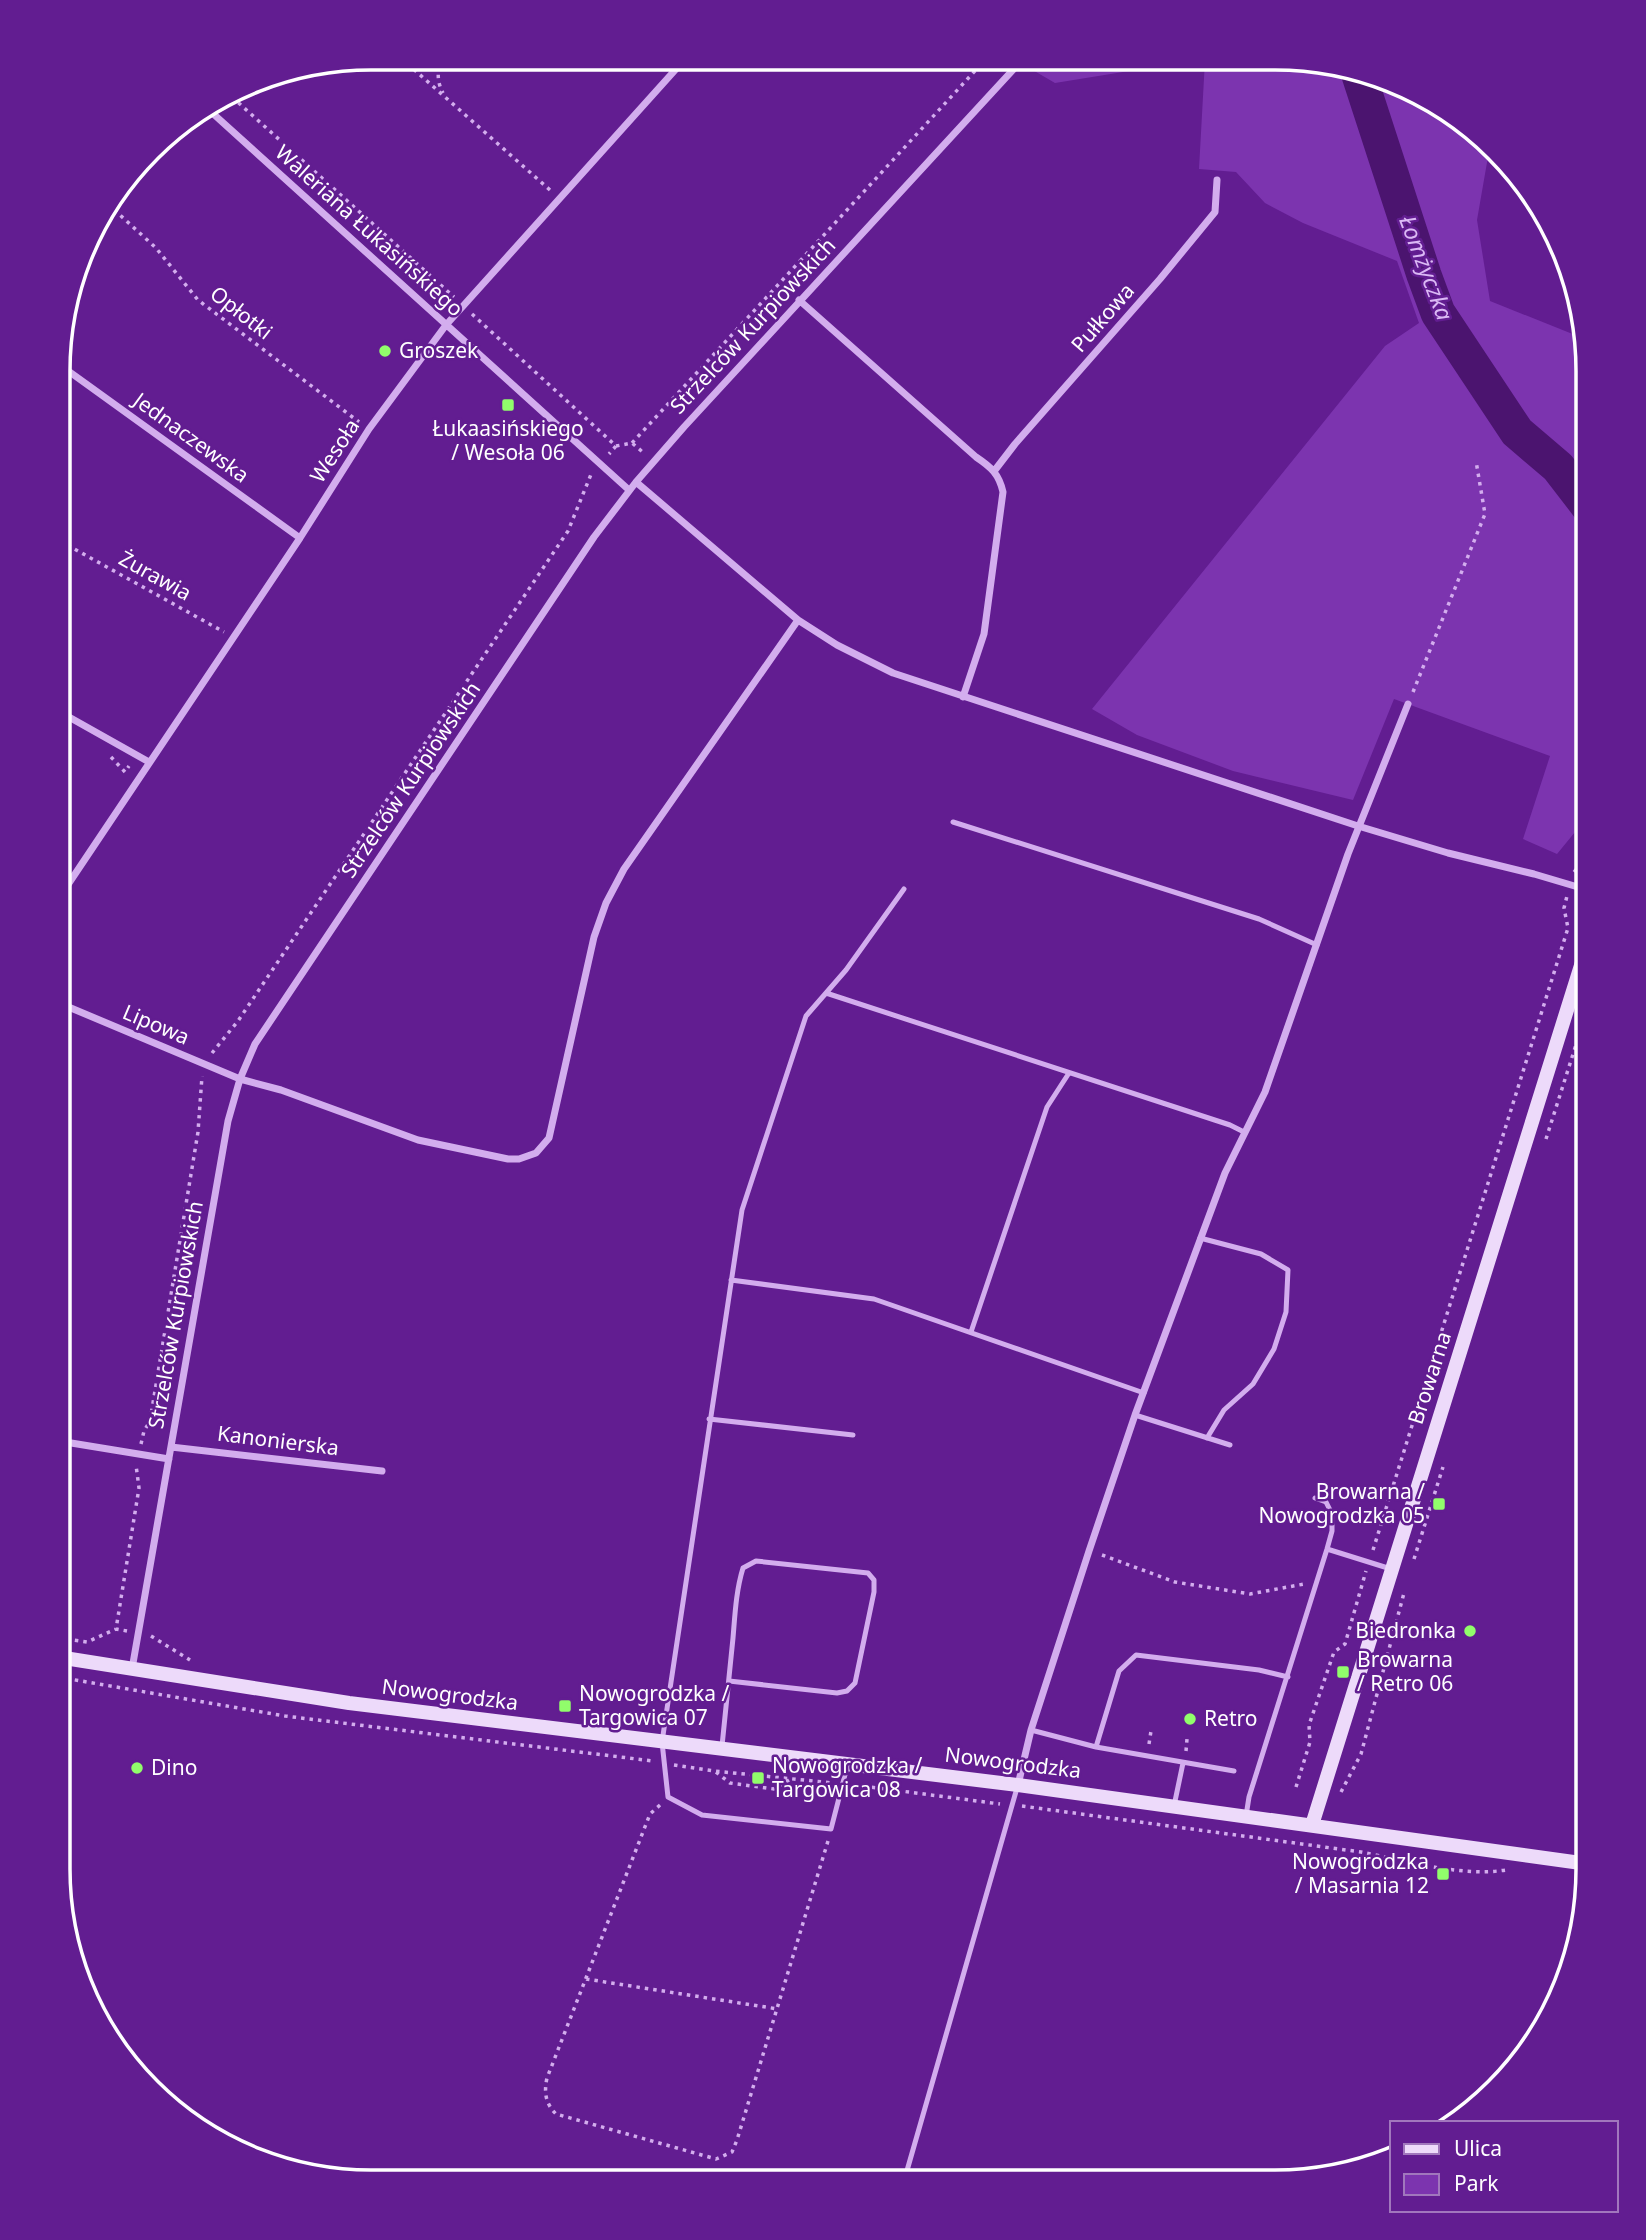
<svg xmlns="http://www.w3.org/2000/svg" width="1646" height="2240" font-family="'Noto Sans',sans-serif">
	<rect width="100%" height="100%" fill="#621d91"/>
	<path fill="#7c34af" d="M1040,60H1197L1055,83L1031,69Z
		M1205,60H1316L1394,81L1465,122L1489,151L1477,220L1490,301L1580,337L1588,371V799L1580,826L1557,854L1523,839L1550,756L1394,699L1353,800L1233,771L1137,735L1092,709L1385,346L1419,323L1397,261L1303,223L1265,203L1236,172L1199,169Z"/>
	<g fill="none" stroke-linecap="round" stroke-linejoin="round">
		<path stroke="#4b146f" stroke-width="35" d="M1358,72L1424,275L1438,313L1517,432L1558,467L1588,506"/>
		<path stroke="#d3adee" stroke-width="3.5" stroke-dasharray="3.5 5" stroke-linecap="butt" d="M401,58L550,190
			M441,58C438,71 436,80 443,93
			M232,97L454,297
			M108,204L156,248L198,300L359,422
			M800,261L985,60
			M472,314L616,446L609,454
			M632,443L800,261L812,272
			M616,446L632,443L645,454
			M60,541L224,632
			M1413,692L1485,514L1476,461
			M111,757L125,772L129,766
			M60,848L73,855
			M1574,872L1588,855
			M212,1053L238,1021L568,531L592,472
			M1546,1139L1588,1007
			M141,1444L144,1431L150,1421L198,1132L202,1076
			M1373,1550L1568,928L1564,908L1567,896
			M1102,1555L1175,1582L1250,1594L1304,1584
			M1414,1559L1443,1467
			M127,1631L116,1629L139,1488L136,1465
			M151,1636L190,1660
			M58,1638L87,1642L116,1629
			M58,1677L285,1716L653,1761
			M1149,1744L1151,1731
			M1186,1751L1187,1739
			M674,1765L714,1771L833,1783
			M716,1772L730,1783L774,1789L789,1780
			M855,1785L1000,1804
			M1296,1787L1310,1742L1309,1725L1334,1652L1345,1644L1366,1571
			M1341,1792L1361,1754L1404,1593
			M660,1805L650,1814L547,2078C544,2092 545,2103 556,2114L716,2159L732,2152L737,2140L828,1841
			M1022,1806L1361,1852C1406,1861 1461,1877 1506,1870
			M586,1979L778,2009"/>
		<path stroke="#d3adee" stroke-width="5" d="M953,822L1259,919L1317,945
			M826,993L1230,1125L1244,1132
			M1200,1238L1261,1254L1288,1270L1286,1312L1274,1349L1253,1384L1224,1410L1207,1438
			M731,1280L874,1299L1144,1393
			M971,1332L1047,1107L1069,1073
			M1135,1415L1230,1445
			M709,1419L853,1435
			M1327,1549L1391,1569
			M1031,1730L1096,1747
			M722,1746C726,1710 729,1674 733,1638C735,1614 736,1591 743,1568L756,1561L868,1573L874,1580V1592L855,1683L847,1691L837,1693L729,1681
			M847,1767L831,1829L702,1815L668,1797L662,1742L742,1210L806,1016L846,970L904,889
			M1234,1771L1096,1747L1119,1671L1136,1655L1259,1670L1288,1677
			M1174,1806L1183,1763
			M1246,1816L1249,1797L1327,1549L1332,1531V1514L1326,1502L1315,1498
			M904,2181L1017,1788"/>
		<path stroke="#d3adee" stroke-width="7" d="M209,110L629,490
			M799,300L976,457C991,467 999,474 1003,492L984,634L963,697
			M60,365L300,538
			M995,470L1015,444L1160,279L1215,212L1217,180
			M636,482L798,620L837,645L893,673L1358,826L1448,853L1534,874L1588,890
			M60,712L149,762
			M59,898L300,538L369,429L446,325L685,59
			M59,1003L240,1079L281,1090L418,1140L508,1159H519L536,1153L549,1138L594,937L606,903L624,869L798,620
			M59,1441L169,1459
			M171,1447L382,1471
			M132,1669L228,1121L240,1079L255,1044L594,537L636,482L684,427L1022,60
			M1018,1785L1031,1730L1089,1551L1135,1415L1225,1173L1265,1092L1348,854L1408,704"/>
		<path stroke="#eddafa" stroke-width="14" d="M58,1657L349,1703L1018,1785L1588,1864
			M1312,1825L1588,943"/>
	</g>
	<g fill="#91fd6b" stroke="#621d91" stroke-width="2.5">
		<circle cx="385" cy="351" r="7"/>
		<rect x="501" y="398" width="14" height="14" rx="3.5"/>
		<rect x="1432" y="1497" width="14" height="14" rx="3.5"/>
		<circle cx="1470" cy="1631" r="7"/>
		<rect x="1336" y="1665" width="14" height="14" rx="3.5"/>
		<rect x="558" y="1699" width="14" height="14" rx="3.5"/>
		<circle cx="1190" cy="1719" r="7"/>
		<circle cx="137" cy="1768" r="7"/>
		<rect x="751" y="1771" width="14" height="14" rx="3.5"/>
		<rect x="1436" y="1867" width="14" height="14" rx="3.5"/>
	</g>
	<g text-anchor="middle" stroke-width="5" stroke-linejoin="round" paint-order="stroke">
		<g font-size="21" fill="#fff" stroke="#621d91">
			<text transform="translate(369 231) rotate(42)" y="7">Waleriana Łukasińskiego</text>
			<text transform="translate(241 313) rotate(38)" y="7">Opłotki</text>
			<text transform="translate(1103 318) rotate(-49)" y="7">Pułkowa</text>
			<text transform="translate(753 326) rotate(-47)" y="7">Strzelców Kurpiowskich</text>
			<text transform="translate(191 438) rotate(36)" y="7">Jednaczewska</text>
			<text transform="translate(335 451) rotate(-57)" y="7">Wesoła</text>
			<text transform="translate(155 576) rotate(29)" y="7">Żurawia</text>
			<text transform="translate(411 780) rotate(-56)" y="7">Strzelców Kurpiowskich</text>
			<text transform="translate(156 1025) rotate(23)" y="7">Lipowa</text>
			<text transform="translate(176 1315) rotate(-80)" y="7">Strzelców Kurpiowskich</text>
			<text transform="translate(1430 1378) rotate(-72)" y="7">Browarna</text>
			<text transform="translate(278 1441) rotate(7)" y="7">Kanonierska</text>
			<text transform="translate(450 1695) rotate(7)" y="7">Nowogrodzka</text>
			<text transform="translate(1013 1763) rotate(7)" y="7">Nowogrodzka</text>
		</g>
		<g font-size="21" fill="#fff" stroke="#621d91" text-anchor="start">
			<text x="399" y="358">Groszek</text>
			<text x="508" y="436" text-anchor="middle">Łukaasińskiego<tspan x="508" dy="24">/ Wesoła 06</tspan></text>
			<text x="1425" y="1499" text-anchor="end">Browarna /<tspan x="1425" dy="24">Nowogrodzka 05</tspan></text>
			<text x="1456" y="1638" text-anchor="end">Biedronka</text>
			<text x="1357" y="1667">Browarna<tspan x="1357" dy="24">/ Retro 06</tspan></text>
			<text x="579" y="1701">Nowogrodzka /<tspan x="579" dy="24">Targowica 07</tspan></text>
			<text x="1204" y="1726">Retro</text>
			<text x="772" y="1773">Nowogrodzka /<tspan x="772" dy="24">Targowica 08</tspan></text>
			<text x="151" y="1775">Dino</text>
			<text x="1429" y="1869" text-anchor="end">Nowogrodzka<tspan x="1429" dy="24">/ Masarnia 12</tspan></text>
		</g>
		<g font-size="23" font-style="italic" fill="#dbb9f5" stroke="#621d91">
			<text transform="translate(1426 268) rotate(69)" y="8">Łomżyczka</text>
		</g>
	</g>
	<path d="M0 0H1646V2240H0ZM371 70H1275A301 301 0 0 1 1576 371V1869A301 301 0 0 1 1275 2170H371A301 301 0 0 1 70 1869V371A301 301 0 0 1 371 70Z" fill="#621d91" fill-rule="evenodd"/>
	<path fill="none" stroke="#fff" stroke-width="3.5" d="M371 70H1275A301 301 0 0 1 1576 371V1869A301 301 0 0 1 1275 2170H371A301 301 0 0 1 70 1869V371A301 301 0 0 1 371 70Z"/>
	<rect x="1390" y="2121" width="228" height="91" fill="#621d91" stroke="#a177bd" stroke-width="2"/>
	<rect x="1404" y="2144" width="35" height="10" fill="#eddafa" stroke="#a177bd" stroke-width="2"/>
	<text x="1454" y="2156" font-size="21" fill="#ffffff">Ulica</text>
	<rect x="1404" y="2174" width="35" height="21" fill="#7c34af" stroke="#a177bd" stroke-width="2"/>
	<text x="1454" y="2191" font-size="21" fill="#ffffff">Park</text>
</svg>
